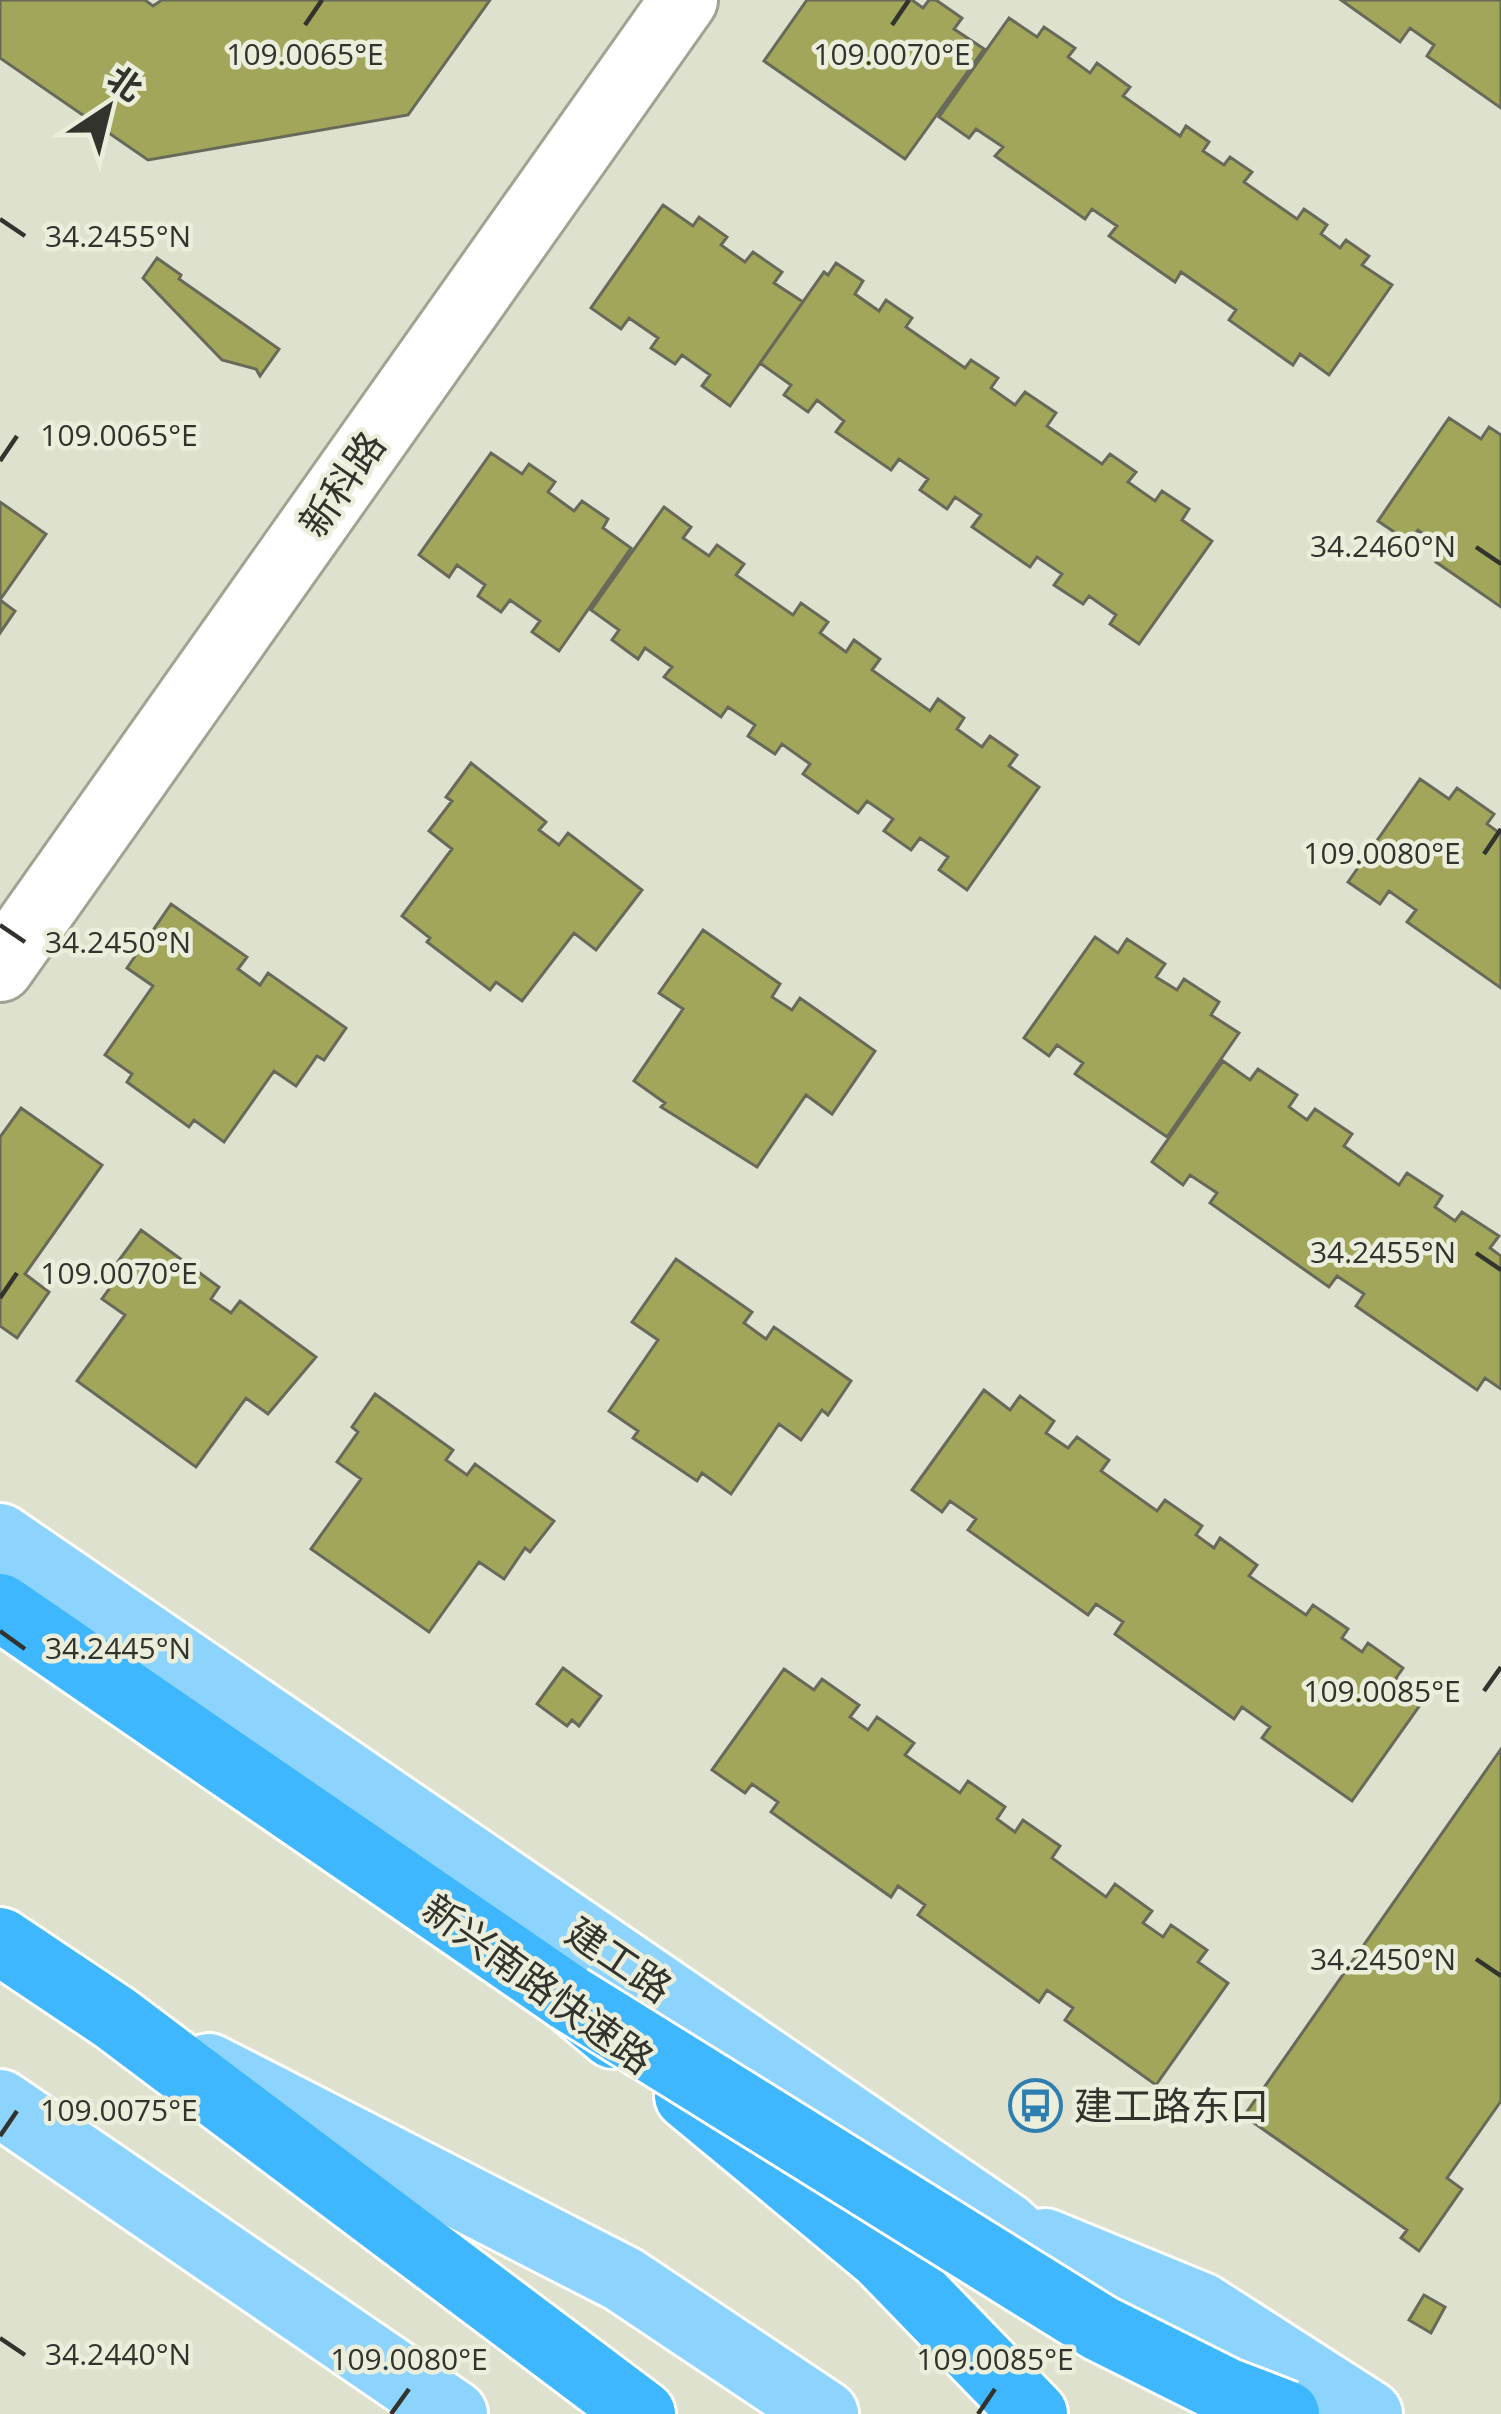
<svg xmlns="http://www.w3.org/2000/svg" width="1501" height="2414" font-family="'Open Sans','Noto Sans SC',sans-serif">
	<rect width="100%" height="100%" fill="#dfe1cf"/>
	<path fill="#a2a65b" stroke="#686959" stroke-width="3" d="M0,0H145L153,6L162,0H490L408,115L148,160L0,58Z
		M807,0H912L923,8L929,0H936L962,18L954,29L984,49L905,159L764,61Z
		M1341,0H1501V108L1427,56L1434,45L1410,28L1400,42Z
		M1009,18L1037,37L1044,27L1075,48L1068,57L1090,73L1097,63L1130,87L1123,96L1180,136L1186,126L1209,142L1203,151L1224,165L1230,157L1252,172L1244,182L1297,219L1304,209L1327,225L1321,234L1340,248L1346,240L1369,256L1362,265L1392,285L1329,375L1300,354L1293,365L1229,320L1236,310L1181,272L1175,282L1109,236L1117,226L1092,209L1085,219L995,156L1003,147L976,129L969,138L939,117Z
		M663,205L693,226L699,217L727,237L721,245L745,262L753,252L782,272L774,283L803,302L730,406L702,386L710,375L682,355L675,364L651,348L658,338L629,318L621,329L591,308Z
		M157,258L181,275L179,279L279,349L260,376L256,369L222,360L143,278Z
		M836,263L863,281L855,294L879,311L886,300L912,318L906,327L965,368L971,360L998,378L991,388L1015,405L1025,392L1056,413L1047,426L1102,464L1110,454L1136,472L1128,482L1155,501L1162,491L1189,509L1182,520L1212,541L1139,644L1110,624L1116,615L1089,596L1083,604L1054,585L1062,574L1037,557L1030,567L972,527L981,515L955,497L947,509L920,490L928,479L899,459L891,470L836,432L844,421L817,400L808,412L784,395L791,385L760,363L824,272L828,275Z
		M1449,418L1481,439L1489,427L1501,435V607L1436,562L1445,549L1418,530L1409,542L1378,521Z
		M491,453L522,474L529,464L555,482L548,492L574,511L582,501L608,519L603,528L631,548L559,651L532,632L540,621L510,600L501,612L478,596L485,585L457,565L449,577L419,555Z
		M0,502L46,534L0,600Z
		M664,507L691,527L683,538L709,556L717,545L744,564L736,575L793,615L801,603L828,622L820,633L846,652L854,640L880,659L872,670L930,711L938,699L964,718L957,729L982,747L990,736L1017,755L1009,766L1039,787L967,890L939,870L948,857L920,838L911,850L884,831L893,819L867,801L858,813L803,774L810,764L782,744L775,754L748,736L755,725L728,707L721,717L664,677L672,667L645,648L638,659L612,640L619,630L591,610Z
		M0,600L15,611L0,633Z
		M471,763L546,822L539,830L559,845L568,833L642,890L596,950L574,933L522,1001L496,982L490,990L427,942L430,938L402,916L452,849L429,831L452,801L446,797Z
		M1420,779L1449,799L1457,788L1494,814L1487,824L1501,834V988L1407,922L1416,910L1389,891L1380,904L1348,882Z
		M171,904L247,957L238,969L260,985L268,973L346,1028L324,1060L317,1056L296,1086L274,1071L224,1142L194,1120L189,1127L127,1082L132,1074L105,1055L153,986L127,968Z
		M703,930L780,984L772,997L792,1010L800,998L875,1051L832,1114L806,1095L757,1167L661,1107L665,1103L634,1081L683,1009L659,993Z
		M1095,937L1118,953L1127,939L1165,964L1156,977L1177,990L1184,979L1219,1002L1211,1015L1239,1033L1167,1137L1075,1074L1083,1063L1057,1045L1049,1056L1024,1038Z
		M1223,1061L1250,1080L1258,1069L1297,1095L1289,1107L1307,1120L1315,1109L1352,1134L1344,1146L1399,1185L1407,1173L1442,1196L1435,1207L1455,1221L1462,1212L1499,1236L1490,1248L1501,1256V1389L1485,1378L1477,1390L1356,1306L1364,1294L1337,1276L1329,1287L1210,1203L1217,1193L1190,1175L1183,1185L1152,1162Z
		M21,1108L102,1165L25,1274L49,1292L17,1338L0,1326V1137Z
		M141,1230L219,1287L211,1299L231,1313L240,1301L316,1357L268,1414L246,1398L196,1467L77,1381L125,1315L102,1299L124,1268L117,1263Z
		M676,1259L752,1312L744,1323L766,1339L774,1327L851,1381L828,1415L822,1410L801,1440L779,1424L731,1494L702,1473L697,1481L633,1438L638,1431L609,1411L658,1340L632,1322Z
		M984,1390L1010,1410L1020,1396L1054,1421L1046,1433L1068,1448L1077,1437L1109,1460L1101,1471L1157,1511L1165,1500L1202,1526L1196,1535L1214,1548L1220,1538L1257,1565L1249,1576L1306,1615L1313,1605L1348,1629L1342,1638L1362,1652L1368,1643L1403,1668L1396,1678L1425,1698L1352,1801L1262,1738L1270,1727L1242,1707L1234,1719L1115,1634L1123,1622L1096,1604L1088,1615L968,1530L976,1519L950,1501L942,1512L912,1490Z
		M375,1394L453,1450L446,1460L467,1475L475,1464L554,1521L530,1552L525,1548L504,1579L479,1562L429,1632L311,1549L361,1479L337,1462L358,1432L352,1427Z
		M563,1668L601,1696L579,1726L572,1720L567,1726L537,1704Z
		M784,1669L814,1690L822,1679L859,1705L850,1717L868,1730L877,1717L914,1743L905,1755L960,1793L968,1781L1005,1807L997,1819L1015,1832L1023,1820L1060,1846L1052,1858L1106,1897L1115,1884L1152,1911L1143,1923L1163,1937L1171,1925L1207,1950L1198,1962L1228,1983L1156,2085L1065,2020L1073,2008L1047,1990L1039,2002L918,1915L925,1905L898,1886L891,1897L771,1812L778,1802L752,1784L745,1793L712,1770Z
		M1501,1749V2101L1447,2178L1462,2189L1419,2251L1401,2238L1407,2230L1244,2116Z
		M1424,2295L1445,2307L1431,2333L1409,2320Z"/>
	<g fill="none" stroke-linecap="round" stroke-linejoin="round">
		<defs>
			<path id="minor" d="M0,968L684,0"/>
			<path id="major" d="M0,1537L1006,2226L1092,2303
				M209,2067L623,2279L825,2414
				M0,2103L454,2414
				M1045,2242L1201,2306L1369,2414"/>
			<path id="highway" d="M0,1607L569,1998L613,2035
				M0,1941L115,2018L642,2414
				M688,2096L881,2256L1034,2414"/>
		</defs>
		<use href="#minor" stroke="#a1a392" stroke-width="72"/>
		<use href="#major" stroke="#fff" stroke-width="72"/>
		<use href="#highway" stroke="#fff" stroke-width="72"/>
		<use href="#minor" stroke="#fff" stroke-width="66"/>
		<use href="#major" stroke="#8cd4fe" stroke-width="66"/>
		<use href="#highway" stroke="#3fb7fe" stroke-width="66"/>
		<defs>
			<path id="highway-bridge" d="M569,1998L1100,2328L1226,2391L1286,2414"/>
		</defs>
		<use href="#highway-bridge" stroke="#fff" stroke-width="72" stroke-linecap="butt"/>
		<use href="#highway-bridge" stroke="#3fb7fe" stroke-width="66"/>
	</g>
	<path fill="none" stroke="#32332c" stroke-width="4.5" d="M305,25L322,0M892,25L909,0M0,219L25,236M0,461L17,436M1476,547L1501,564M1484,854L1501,829M0,925L25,942M1476,1253L1501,1270M0,1298L17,1273M0,1631L25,1649M1484,1691L1501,1667M1476,1959L1501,1976M0,2136L17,2111M0,2338L25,2355M391,2414L409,2389M978,2414L995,2389"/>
	<defs>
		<symbol id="bus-ring" viewBox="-11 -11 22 22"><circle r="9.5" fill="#eceedc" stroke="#2e7fb0" stroke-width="1.5"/><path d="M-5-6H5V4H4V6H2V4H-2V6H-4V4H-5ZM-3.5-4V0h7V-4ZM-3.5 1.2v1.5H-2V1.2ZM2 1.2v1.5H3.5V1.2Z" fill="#2e7fb0"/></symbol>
	</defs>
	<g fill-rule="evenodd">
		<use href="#bus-ring" x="1006" y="2076" width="59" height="59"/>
	</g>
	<g text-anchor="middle" stroke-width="9" stroke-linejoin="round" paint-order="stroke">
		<g font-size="39" fill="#32332c" stroke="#eceedc">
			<text transform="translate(342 484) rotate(-55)" y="14">新科路</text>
			<text transform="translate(619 1960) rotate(34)" y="14">建工路</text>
			<text transform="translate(538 1984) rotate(36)" y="14">新兴南路快速路</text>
		</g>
		<g font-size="39" fill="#32332c" stroke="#eceedc" text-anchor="start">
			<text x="1074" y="2120">建工路东口</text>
		</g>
	</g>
	<g font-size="30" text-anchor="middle" fill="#32332c" stroke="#eceedc" stroke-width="9" stroke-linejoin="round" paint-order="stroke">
		<text x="305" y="65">109.0065°E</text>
		<text x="892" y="65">109.0070°E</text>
		<text x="118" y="247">34.2455°N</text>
		<text x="119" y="446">109.0065°E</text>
		<text x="1383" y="557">34.2460°N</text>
		<text x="1382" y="864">109.0080°E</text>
		<text x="118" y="953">34.2450°N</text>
		<text x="1383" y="1263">34.2455°N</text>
		<text x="119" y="1284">109.0070°E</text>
		<text x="118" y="1659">34.2445°N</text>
		<text x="1382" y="1702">109.0085°E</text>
		<text x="1383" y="1970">34.2450°N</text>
		<text x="119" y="2121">109.0075°E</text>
		<text x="118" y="2365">34.2440°N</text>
		<text x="409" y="2370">109.0080°E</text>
		<text x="995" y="2370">109.0085°E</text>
	</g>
	<g transform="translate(108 108) rotate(35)" stroke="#eceedc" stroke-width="9" paint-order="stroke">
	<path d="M0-9L21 45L0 30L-21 45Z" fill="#32332c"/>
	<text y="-18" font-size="33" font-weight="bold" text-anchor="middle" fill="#32332c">北</text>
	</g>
</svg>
